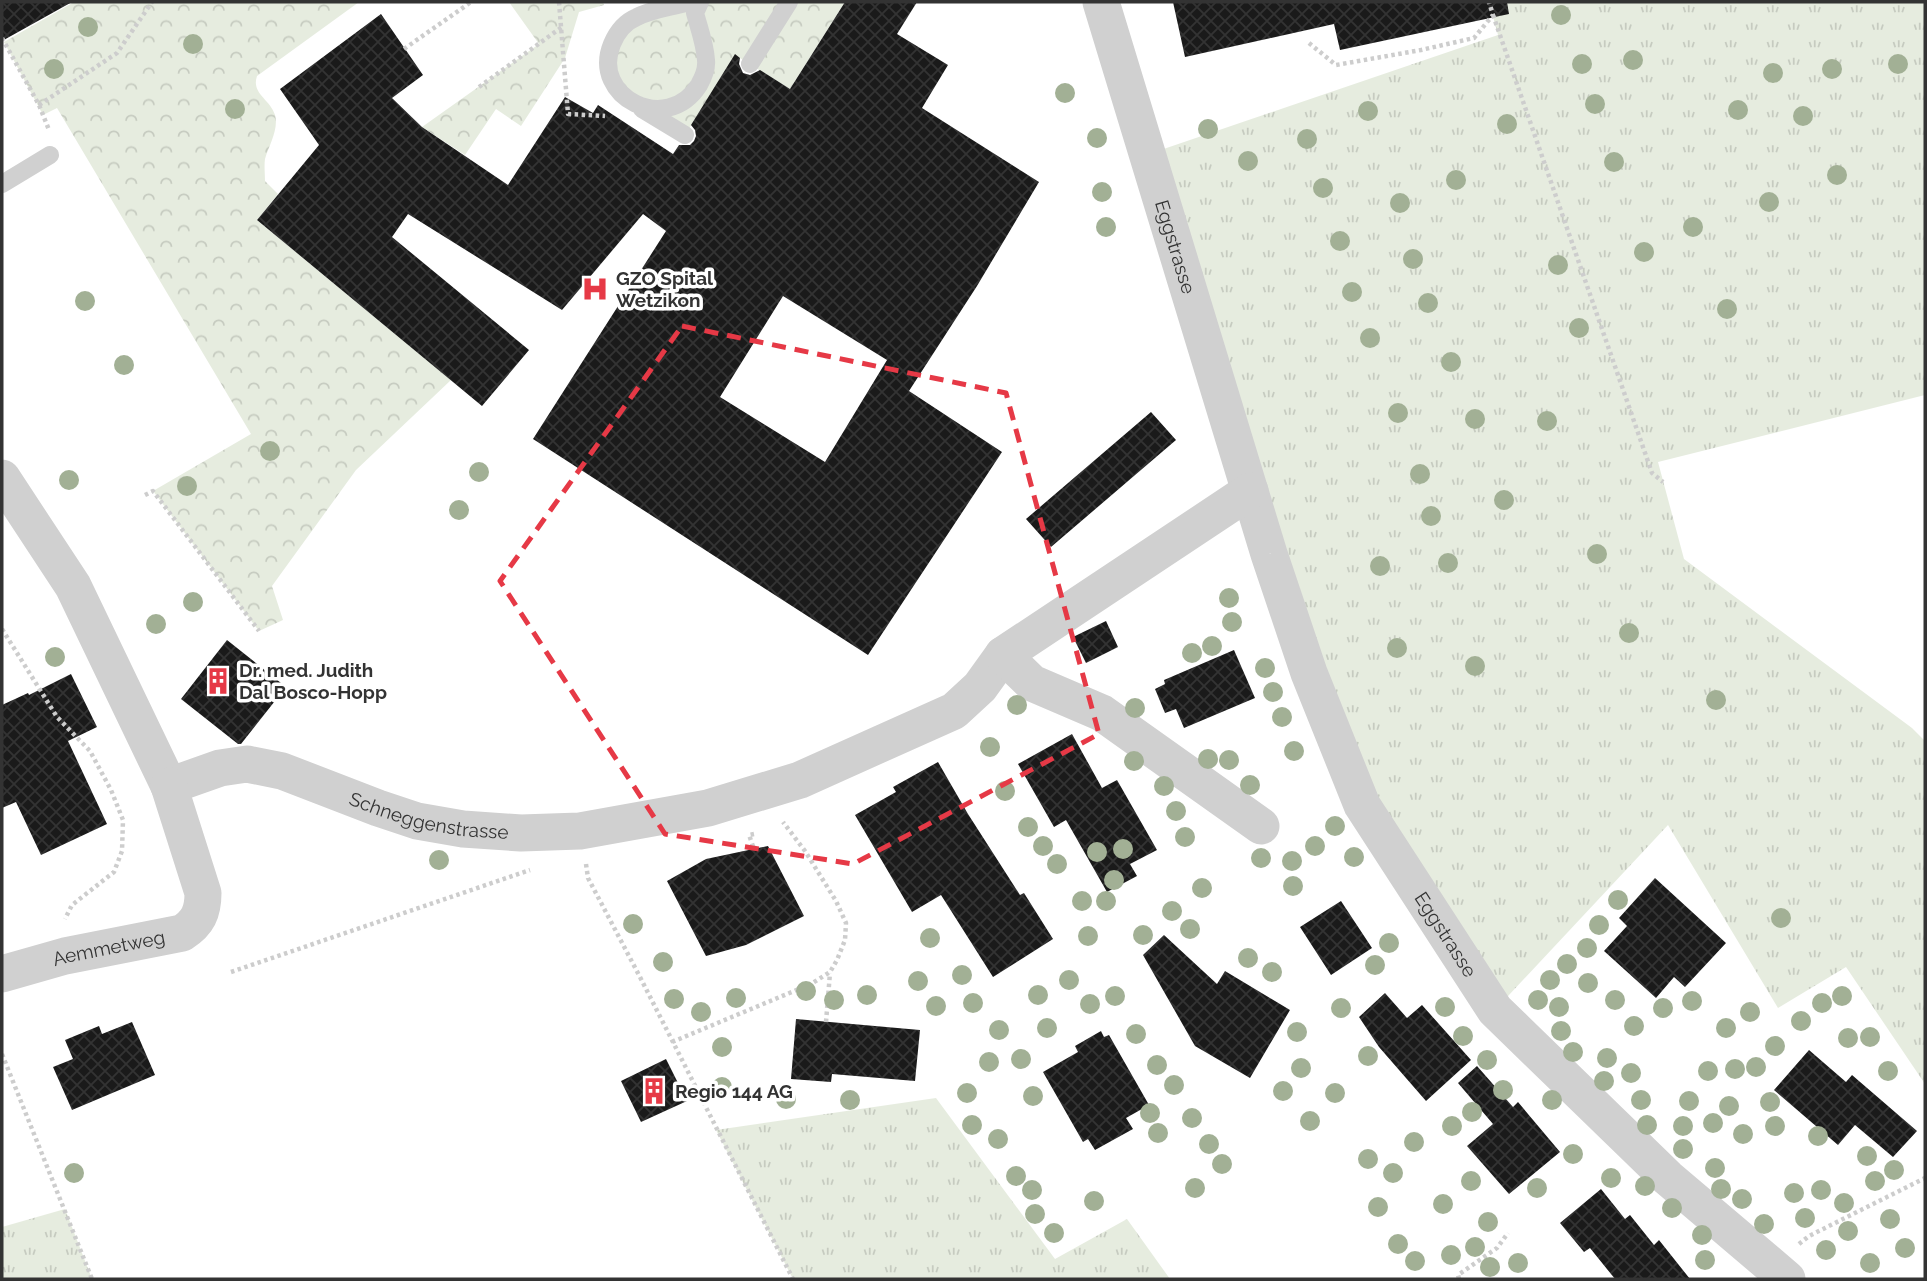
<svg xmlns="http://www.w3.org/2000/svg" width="1927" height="1281" font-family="Raleway,sans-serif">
	<defs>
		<pattern id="grass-tufts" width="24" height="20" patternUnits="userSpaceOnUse" patternTransform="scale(1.75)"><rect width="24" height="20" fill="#e6ecdf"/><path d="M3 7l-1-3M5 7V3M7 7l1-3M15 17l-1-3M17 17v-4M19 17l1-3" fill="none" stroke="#c6cbc0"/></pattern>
		<pattern id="park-crowns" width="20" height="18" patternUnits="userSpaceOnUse" patternTransform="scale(1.75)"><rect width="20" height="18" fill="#e6ecdf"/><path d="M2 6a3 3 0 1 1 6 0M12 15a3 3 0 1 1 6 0" fill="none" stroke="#c6cbc0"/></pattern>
		<pattern id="building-cross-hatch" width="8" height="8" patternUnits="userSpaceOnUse" patternTransform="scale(1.75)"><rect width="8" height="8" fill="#1a1a1a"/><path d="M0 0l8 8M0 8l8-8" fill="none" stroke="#333"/></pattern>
	</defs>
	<rect width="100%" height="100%" fill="#fff"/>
	<path fill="url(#grass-tufts)" d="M1489,2H1925V395L1658,462L1684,559L1912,728L1925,741V1084L1846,967L1778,1008L1668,825L1495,1010L1362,805L1146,155L1498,35Z
		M936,1098L1055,1259L1127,1219L1170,1279H793L716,1130Z
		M65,1209L92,1279H2V1227Z"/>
	<path fill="url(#park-crowns)" d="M74,2H359L257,76C251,94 270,99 275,115C279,129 269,145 265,159C264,166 265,174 265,181L278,194L257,220L451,380L356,470L272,586L283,620L259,631L153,491L251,434L57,108L43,115L4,42Z
		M509,2H603L604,5L579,12L565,58L521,126L496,109L465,155L422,127L539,44Z
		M689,2H845L790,89L735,55L685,135L627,100L610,48L616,35Z"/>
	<path fill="url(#building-cross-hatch)" fill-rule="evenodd" d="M2,2H72L2,41Z
		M845,2H917L897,34L948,65L922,108L1039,182L977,286L909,391L1002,452L868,655L533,439L666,231L643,214L562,310L408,214L392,237L529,350L482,406L257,220L319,145L280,89L381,14L423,75L392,98L422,127L508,185L565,97L593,113L598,105L673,154L679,145H690L694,141L696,136L695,130L691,125L735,54L740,58L739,64L743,73L750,75L760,70L790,89ZM783,296L887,360L825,462L720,397Z
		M1173,2H1507L1509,14L1340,50L1334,24L1185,57Z
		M1151,412L1176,440L1051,547L1026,519Z
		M1106,621L1118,647L1086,663L1073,637Z
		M227,640L286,687L241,744H238L181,699Z
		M1234,650L1255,698L1184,728L1176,709L1165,713L1155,689L1165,684L1164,680Z
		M71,674L97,727L68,741L107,824L41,855L16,802L2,808V705L28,693L29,695Z
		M1072,734L1102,788L1117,780L1157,850L1130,864L1137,876L1107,892L1066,820L1054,827L1018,764Z
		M938,762L968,814L1020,895L1024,893L1053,939L993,977L941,895L912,912L855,815L896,792L893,787Z
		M768,846L804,916L746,945L706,956L667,881L706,859Z
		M1655,878L1726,943L1685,987L1674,977L1656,998L1604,951L1627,926L1619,918Z
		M1341,901L1372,948L1331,975L1300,927Z
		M1164,935L1217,984L1225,971L1290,1010L1250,1078L1195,1046L1143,955Z
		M1385,993L1407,1018L1422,1005L1471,1060L1426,1101L1379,1047L1359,1017Z
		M796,1019L920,1030L915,1081L832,1074L831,1082L791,1079Z
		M132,1022L155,1075L72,1110L53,1067L73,1059L65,1040L99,1026L102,1034Z
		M1101,1031L1104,1037L1109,1035L1149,1105L1126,1118L1133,1129L1095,1150L1088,1139L1083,1142L1043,1072L1078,1052L1075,1046Z
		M1809,1050L1846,1082L1852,1075L1917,1131L1893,1157L1855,1125L1838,1145L1774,1090Z
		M666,1059L687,1101L641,1122L621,1081Z
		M1477,1066L1513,1107L1518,1102L1560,1152L1509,1194L1467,1146L1493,1124L1458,1083Z
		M1601,1189L1625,1219L1630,1215L1654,1245L1659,1240L1690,1279H1615L1590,1248L1584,1252L1560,1223Z"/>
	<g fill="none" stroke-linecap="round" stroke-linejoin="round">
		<path stroke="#cdcdcd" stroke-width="4.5" stroke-dasharray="3.5 3.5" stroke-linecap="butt" d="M559,2L568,114L605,116
			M1493,15L1652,473L1663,482
			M2,38L39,105L49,130
			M1309,43L1336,65L1421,50L1474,38L1493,15L1489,2
			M404,49L471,2
			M479,87L562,27
			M39,105L117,53L152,2
			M145,495L153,491L259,631
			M2,629L57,717L90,751L111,790L123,820L122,851L114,872L72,905L65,919
			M754,834L749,835L754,849
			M586,864L588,878L640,977L793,1279
			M231,972L530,870
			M826,1022L830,973
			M672,1042L811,984L830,972L837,960L845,940L846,923L836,901L805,851L783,822
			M2,1054L92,1279
			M1799,1244L1809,1236L1925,1178
			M1459,1279L1458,1275L1497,1248L1508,1233"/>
		<path stroke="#d0d0d0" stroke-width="18" d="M689,2C672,7 652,9 637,17C625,22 617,32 612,44C590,97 667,136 699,85C703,78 707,69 706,60C705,44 699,28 695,13L700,2
			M750,64L789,2
			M642,109L685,135
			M2,184L50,155"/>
		<g stroke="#d0d0d0" stroke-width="37">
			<path id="s1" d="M1101,2L1269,554L1309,673L1362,805L1495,1010L1668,1178L1787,1279"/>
			<path id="s2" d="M2,478L73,586L169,786L220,768L247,764L282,771L378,808L417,821L463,829L521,833L580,831L708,808L800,780L954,711L980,687L1003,655"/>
			<path d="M1250,491L1003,655L1032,683L1102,713L1261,826"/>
			<path id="s3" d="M2,974L65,956L182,933C198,923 203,912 203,893L169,786"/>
		</g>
	</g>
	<g fill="#a2b095">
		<circle cx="1561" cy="15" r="10"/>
		<circle cx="88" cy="27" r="10"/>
		<circle cx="193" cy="44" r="10"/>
		<circle cx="1633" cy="60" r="10"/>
		<circle cx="1582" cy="64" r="10"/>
		<circle cx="1898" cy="64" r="10"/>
		<circle cx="54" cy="69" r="10"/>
		<circle cx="1832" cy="69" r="10"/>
		<circle cx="1773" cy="73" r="10"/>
		<circle cx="1065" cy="93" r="10"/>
		<circle cx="1595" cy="104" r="10"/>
		<circle cx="235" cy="109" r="10"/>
		<circle cx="1738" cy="110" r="10"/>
		<circle cx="1368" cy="111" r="10"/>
		<circle cx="1803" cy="116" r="10"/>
		<circle cx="1507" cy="124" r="10"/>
		<circle cx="1208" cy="129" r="10"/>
		<circle cx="1097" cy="138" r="10"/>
		<circle cx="1307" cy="139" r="10"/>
		<circle cx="1248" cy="161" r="10"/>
		<circle cx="1614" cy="162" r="10"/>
		<circle cx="1837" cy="175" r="10"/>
		<circle cx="1456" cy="180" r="10"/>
		<circle cx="1323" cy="188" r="10"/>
		<circle cx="1102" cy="192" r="10"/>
		<circle cx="1769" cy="202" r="10"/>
		<circle cx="1400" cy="203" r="10"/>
		<circle cx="1106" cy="227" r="10"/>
		<circle cx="1693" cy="227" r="10"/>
		<circle cx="1340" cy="241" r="10"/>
		<circle cx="1644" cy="252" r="10"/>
		<circle cx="1413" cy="259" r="10"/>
		<circle cx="1558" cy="265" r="10"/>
		<circle cx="1352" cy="292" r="10"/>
		<circle cx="85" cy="301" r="10"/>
		<circle cx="1428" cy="303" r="10"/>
		<circle cx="1727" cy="309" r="10"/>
		<circle cx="1579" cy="328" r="10"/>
		<circle cx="1370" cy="338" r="10"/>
		<circle cx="1451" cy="362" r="10"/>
		<circle cx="124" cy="365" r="10"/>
		<circle cx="1398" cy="413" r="10"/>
		<circle cx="1475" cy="419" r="10"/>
		<circle cx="1547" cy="421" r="10"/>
		<circle cx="270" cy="451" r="10"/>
		<circle cx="479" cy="472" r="10"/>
		<circle cx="1420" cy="474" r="10"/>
		<circle cx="69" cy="480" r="10"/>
		<circle cx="187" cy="486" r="10"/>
		<circle cx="1504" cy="500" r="10"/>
		<circle cx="459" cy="510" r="10"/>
		<circle cx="1431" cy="516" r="10"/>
		<circle cx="1597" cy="554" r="10"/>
		<circle cx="1448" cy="563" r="10"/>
		<circle cx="1380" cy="566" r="10"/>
		<circle cx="1229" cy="598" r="10"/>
		<circle cx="193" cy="602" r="10"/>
		<circle cx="1232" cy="622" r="10"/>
		<circle cx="156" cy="624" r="10"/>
		<circle cx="1629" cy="633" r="10"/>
		<circle cx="1212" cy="646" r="10"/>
		<circle cx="1397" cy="648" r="10"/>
		<circle cx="1192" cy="653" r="10"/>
		<circle cx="55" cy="657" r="10"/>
		<circle cx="1475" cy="666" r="10"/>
		<circle cx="1265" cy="668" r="10"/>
		<circle cx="1273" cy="692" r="10"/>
		<circle cx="1716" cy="700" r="10"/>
		<circle cx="1017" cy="705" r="10"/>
		<circle cx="1135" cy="708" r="10"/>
		<circle cx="1282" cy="717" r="10"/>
		<circle cx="990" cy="747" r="10"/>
		<circle cx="1294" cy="751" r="10"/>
		<circle cx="1208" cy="759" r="10"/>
		<circle cx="1229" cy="760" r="10"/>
		<circle cx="1134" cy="761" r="10"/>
		<circle cx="1250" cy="785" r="10"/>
		<circle cx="1164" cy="786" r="10"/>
		<circle cx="1005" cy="791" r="10"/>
		<circle cx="1176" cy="811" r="10"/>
		<circle cx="1335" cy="826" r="10"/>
		<circle cx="1028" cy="827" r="10"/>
		<circle cx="1185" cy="837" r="10"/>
		<circle cx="1043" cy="846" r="10"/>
		<circle cx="1315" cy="846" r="10"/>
		<circle cx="1123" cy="849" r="10"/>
		<circle cx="1097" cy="852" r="10"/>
		<circle cx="1354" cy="857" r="10"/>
		<circle cx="1261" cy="858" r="10"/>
		<circle cx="439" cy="860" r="10"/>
		<circle cx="1292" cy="861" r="10"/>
		<circle cx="1057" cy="864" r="10"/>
		<circle cx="1114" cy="880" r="10"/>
		<circle cx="1293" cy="886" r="10"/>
		<circle cx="1202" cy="888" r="10"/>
		<circle cx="1618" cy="900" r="10"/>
		<circle cx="1082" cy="901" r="10"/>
		<circle cx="1106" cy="901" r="10"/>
		<circle cx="1172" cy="911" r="10"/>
		<circle cx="1781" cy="918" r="10"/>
		<circle cx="633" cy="924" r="10"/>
		<circle cx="1599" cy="925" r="10"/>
		<circle cx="1190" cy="929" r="10"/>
		<circle cx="1143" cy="935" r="10"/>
		<circle cx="1088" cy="936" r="10"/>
		<circle cx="930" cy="938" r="10"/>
		<circle cx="1389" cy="943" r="10"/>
		<circle cx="1587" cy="948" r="10"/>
		<circle cx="1248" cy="958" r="10"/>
		<circle cx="663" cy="962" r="10"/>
		<circle cx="1567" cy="964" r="10"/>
		<circle cx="1375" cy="965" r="10"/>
		<circle cx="1272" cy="972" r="10"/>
		<circle cx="962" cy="975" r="10"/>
		<circle cx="1069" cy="980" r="10"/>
		<circle cx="1550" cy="980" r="10"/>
		<circle cx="918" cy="981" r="10"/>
		<circle cx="1588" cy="983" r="10"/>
		<circle cx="806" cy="991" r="10"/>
		<circle cx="867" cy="995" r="10"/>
		<circle cx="1038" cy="995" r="10"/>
		<circle cx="1115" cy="996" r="10"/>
		<circle cx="1842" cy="996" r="10"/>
		<circle cx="736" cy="998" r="10"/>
		<circle cx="674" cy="999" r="10"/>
		<circle cx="834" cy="1000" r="10"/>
		<circle cx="1538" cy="1000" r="10"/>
		<circle cx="1615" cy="1000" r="10"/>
		<circle cx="1692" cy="1001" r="10"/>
		<circle cx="973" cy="1003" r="10"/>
		<circle cx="1822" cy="1003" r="10"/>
		<circle cx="1090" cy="1004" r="10"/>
		<circle cx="936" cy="1006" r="10"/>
		<circle cx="1445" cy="1007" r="10"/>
		<circle cx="1559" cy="1007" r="10"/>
		<circle cx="1341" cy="1008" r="10"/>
		<circle cx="1663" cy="1008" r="10"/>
		<circle cx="701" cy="1012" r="10"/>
		<circle cx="1750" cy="1012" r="10"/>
		<circle cx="1801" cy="1021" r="10"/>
		<circle cx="1634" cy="1026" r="10"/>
		<circle cx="1047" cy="1028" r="10"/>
		<circle cx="1726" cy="1028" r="10"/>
		<circle cx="999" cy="1030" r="10"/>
		<circle cx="1561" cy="1031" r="10"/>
		<circle cx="1297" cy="1032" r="10"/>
		<circle cx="1136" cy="1034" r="10"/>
		<circle cx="1463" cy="1036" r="10"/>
		<circle cx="1870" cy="1037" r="10"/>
		<circle cx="1848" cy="1038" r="10"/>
		<circle cx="1775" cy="1046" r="10"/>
		<circle cx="722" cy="1047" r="10"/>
		<circle cx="1573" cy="1052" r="10"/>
		<circle cx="1368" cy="1056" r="10"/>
		<circle cx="1607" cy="1058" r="10"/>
		<circle cx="1021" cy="1059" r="10"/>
		<circle cx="1487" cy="1060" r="10"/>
		<circle cx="989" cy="1062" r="10"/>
		<circle cx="1157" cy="1065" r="10"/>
		<circle cx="1756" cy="1067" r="10"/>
		<circle cx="1301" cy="1068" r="10"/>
		<circle cx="1735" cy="1069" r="10"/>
		<circle cx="1708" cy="1071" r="10"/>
		<circle cx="1888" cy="1071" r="10"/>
		<circle cx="1631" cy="1073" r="10"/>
		<circle cx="1604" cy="1081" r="10"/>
		<circle cx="1174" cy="1085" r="10"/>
		<circle cx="722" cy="1087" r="10"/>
		<circle cx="1503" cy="1090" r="10"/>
		<circle cx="1283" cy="1091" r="10"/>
		<circle cx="967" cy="1093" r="10"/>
		<circle cx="1335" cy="1093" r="10"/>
		<circle cx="1033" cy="1096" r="10"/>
		<circle cx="786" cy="1099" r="10"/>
		<circle cx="850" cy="1100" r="10"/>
		<circle cx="1552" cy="1100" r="10"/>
		<circle cx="1641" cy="1100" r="10"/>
		<circle cx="1689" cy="1101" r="10"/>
		<circle cx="1770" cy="1102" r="10"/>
		<circle cx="1729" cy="1106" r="10"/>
		<circle cx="1472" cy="1112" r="10"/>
		<circle cx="1150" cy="1113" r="10"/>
		<circle cx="1192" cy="1118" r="10"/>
		<circle cx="1310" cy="1121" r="10"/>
		<circle cx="1713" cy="1123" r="10"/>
		<circle cx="972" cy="1125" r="10"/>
		<circle cx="1647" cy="1125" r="10"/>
		<circle cx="1452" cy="1126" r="10"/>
		<circle cx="1683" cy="1126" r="10"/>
		<circle cx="1775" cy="1126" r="10"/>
		<circle cx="1158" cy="1133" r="10"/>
		<circle cx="1743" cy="1134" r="10"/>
		<circle cx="1818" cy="1136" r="10"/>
		<circle cx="998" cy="1139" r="10"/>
		<circle cx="1414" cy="1142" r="10"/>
		<circle cx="1209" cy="1144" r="10"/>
		<circle cx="1683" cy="1149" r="10"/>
		<circle cx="1573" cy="1154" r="10"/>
		<circle cx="1867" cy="1156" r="10"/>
		<circle cx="1368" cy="1159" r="10"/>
		<circle cx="1222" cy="1164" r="10"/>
		<circle cx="1715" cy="1168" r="10"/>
		<circle cx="1894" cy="1170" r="10"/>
		<circle cx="74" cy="1173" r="10"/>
		<circle cx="1393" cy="1173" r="10"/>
		<circle cx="1016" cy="1176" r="10"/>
		<circle cx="1611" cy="1178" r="10"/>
		<circle cx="1471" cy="1181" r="10"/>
		<circle cx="1875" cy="1181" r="10"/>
		<circle cx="1645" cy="1186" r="10"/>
		<circle cx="1195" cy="1188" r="10"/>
		<circle cx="1537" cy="1188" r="10"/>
		<circle cx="1721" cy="1189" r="10"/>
		<circle cx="1032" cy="1190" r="10"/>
		<circle cx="1821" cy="1190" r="10"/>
		<circle cx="1794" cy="1193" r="10"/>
		<circle cx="1742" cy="1199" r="10"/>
		<circle cx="1094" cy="1201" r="10"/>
		<circle cx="1844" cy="1203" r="10"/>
		<circle cx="1443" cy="1204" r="10"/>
		<circle cx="1378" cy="1207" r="10"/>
		<circle cx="1672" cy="1208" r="10"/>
		<circle cx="1035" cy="1214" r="10"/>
		<circle cx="1805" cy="1218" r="10"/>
		<circle cx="1890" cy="1219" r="10"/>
		<circle cx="1488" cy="1222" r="10"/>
		<circle cx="1764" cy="1224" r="10"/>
		<circle cx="1848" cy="1231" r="10"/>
		<circle cx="1054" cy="1233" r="10"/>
		<circle cx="1702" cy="1235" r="10"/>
		<circle cx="1398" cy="1244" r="10"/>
		<circle cx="1475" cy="1247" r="10"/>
		<circle cx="1905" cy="1248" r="10"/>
		<circle cx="1826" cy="1250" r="10"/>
		<circle cx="1451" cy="1255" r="10"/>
		<circle cx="1705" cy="1260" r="10"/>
		<circle cx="1415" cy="1261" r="10"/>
		<circle cx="1518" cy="1263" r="10"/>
		<circle cx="1870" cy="1263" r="10"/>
		<circle cx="1490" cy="1267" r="10"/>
	</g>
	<path fill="none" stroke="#e63946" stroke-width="5" stroke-dasharray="14 9" stroke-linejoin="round" d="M682,326L1006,393L1099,734L853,864L665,834L500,581Z"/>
	<defs>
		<symbol id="hospital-bare" viewBox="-9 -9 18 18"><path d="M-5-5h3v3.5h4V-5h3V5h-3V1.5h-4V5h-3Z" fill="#e63946" stroke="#fff" stroke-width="2.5" paint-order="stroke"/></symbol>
		<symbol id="building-bare" viewBox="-9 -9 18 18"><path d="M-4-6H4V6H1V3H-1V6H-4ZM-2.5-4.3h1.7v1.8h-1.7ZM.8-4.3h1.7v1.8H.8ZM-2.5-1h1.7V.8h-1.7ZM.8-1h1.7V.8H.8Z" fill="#e63946" stroke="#fff" stroke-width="2.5" paint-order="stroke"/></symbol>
	</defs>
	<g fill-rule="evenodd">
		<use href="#hospital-bare" x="576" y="270" width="38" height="38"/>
		<use href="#building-bare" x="199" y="662" width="38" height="38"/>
		<use href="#building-bare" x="635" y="1072" width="38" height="38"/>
	</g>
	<g text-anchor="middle" stroke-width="7" stroke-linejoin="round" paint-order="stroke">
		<g font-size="19" fill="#333" stroke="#fff">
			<text dy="7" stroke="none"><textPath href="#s1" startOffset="256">Eggstrasse</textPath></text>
			<text dy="7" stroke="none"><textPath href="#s2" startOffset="623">Schneggenstrasse</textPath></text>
			<text dy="7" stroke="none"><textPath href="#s1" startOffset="999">Eggstrasse</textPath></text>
			<text dy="7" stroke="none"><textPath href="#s3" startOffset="110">Aemmetweg</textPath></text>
		</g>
		<g font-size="19" font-weight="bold" fill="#333" stroke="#fff" text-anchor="start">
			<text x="616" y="285">GZO Spital<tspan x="616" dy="22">Wetzikon</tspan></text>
			<text x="239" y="677">Dr. med. Judith<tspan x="239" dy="22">Dal Bosco-Hopp</tspan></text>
			<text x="675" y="1098">Regio 144 AG</text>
		</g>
	</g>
	<rect width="1927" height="1281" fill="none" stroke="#333333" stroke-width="7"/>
</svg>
